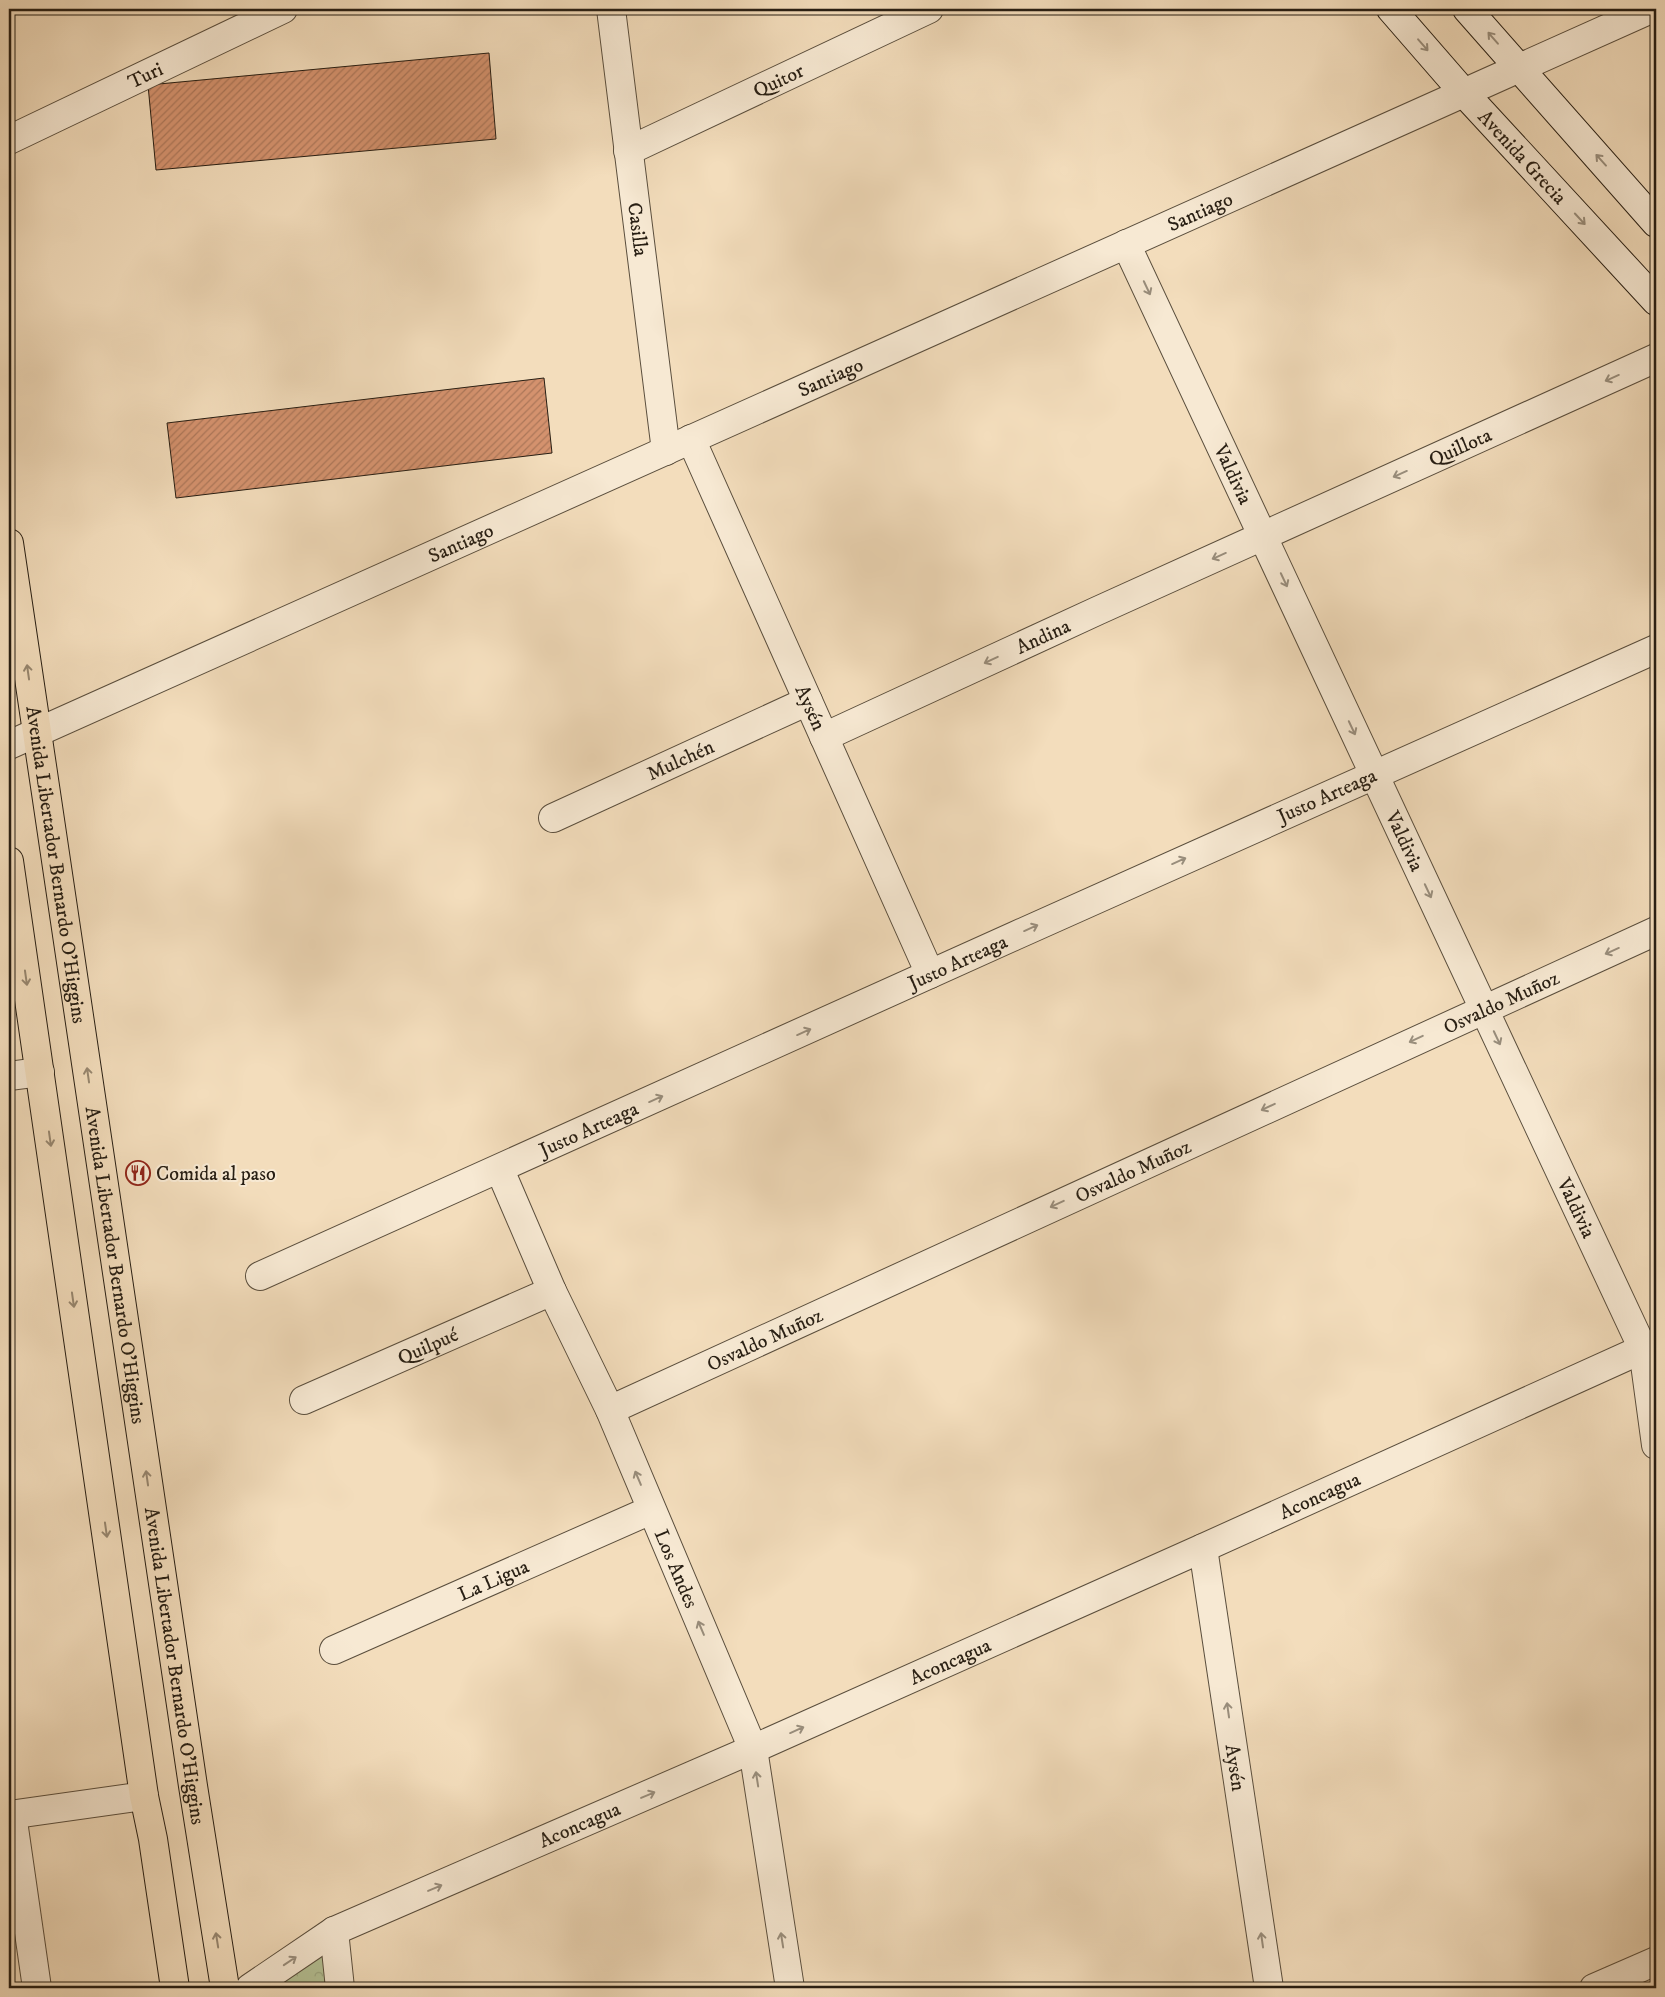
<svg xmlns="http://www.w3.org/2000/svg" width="1665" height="1997" font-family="'IM FELL DW Pica',serif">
	<defs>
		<pattern id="park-crowns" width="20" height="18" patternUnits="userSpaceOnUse" patternTransform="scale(1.25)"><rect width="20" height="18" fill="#b5c296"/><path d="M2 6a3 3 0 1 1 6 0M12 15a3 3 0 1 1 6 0" fill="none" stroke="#9ca680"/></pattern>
		<pattern id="building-hatch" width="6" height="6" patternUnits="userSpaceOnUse" patternTransform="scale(1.25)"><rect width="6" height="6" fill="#d4926e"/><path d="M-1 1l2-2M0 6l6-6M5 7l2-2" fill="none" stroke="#ac7759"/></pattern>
	</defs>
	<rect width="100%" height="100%" fill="#f3ddbc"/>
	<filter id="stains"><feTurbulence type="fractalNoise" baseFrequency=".004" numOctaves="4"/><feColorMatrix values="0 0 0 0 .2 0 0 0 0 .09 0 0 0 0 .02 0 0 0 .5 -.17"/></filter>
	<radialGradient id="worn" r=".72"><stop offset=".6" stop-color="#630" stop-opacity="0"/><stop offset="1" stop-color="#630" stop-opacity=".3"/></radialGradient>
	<path fill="url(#park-crowns)" stroke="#6e7054" d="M334,1931L340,1988H250Z"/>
	<path fill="url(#building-hatch)" stroke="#271e13" d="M489,53L496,139L156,170L148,85Z
		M544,378L552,453L176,498L167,423Z"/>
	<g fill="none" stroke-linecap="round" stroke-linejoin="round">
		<defs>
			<g id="minor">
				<path id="s1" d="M611,9L666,451"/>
				<path id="s2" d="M9,140L283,9"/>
				<path id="s3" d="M628,151L929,9"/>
				<path id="s4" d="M1126,244L1643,1349L1656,1445"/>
				<path id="s5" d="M691,439L930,974"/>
				<path id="s6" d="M824,737L1097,611L1656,358"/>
				<path id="s7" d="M9,745L1651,9"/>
				<path id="s8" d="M553,818L808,701"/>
				<path d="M9,1076L40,1072"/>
				<path id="s9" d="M500,1170L552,1291L610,1410L753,1749L790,1988"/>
				<path id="s10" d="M260,1276C726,1069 1189,854 1656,649"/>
				<path id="s11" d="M304,1400L552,1291"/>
				<path id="s12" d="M610,1410L1656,931"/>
				<path id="s13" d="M1203,1548L1269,1988"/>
				<path id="s14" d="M334,1650L651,1510"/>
				<path d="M12,1814L37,1988"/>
				<path d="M9,1815L144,1796"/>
				<path d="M334,1931L340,1988"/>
				<path d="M1594,1988L1656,1961"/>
			</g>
			<g id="tertiary">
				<path id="s15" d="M250,1988L334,1931L753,1749L1203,1548L1656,1343"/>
			</g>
			<g id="secondary">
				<path id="s16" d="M1391,9L1464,93L1656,301"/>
				<path d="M1467,9L1656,223"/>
			</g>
			<g id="primary">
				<path id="s17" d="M9,543L193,1786L225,1988"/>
				<path d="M9,861L144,1796L153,1839L175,1988"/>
			</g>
		</defs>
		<use href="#minor" stroke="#5a4e3d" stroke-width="30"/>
		<use href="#tertiary" stroke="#5a4e3d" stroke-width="30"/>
		<use href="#secondary" stroke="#271e13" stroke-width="30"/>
		<use href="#primary" stroke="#271e13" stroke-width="30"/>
		<use href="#minor" stroke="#f7e9d3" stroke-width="28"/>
		<use href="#tertiary" stroke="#f7e9d3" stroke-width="28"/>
		<use href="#secondary" stroke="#f7e9d3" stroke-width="28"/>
		<use href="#primary" stroke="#f3ddbc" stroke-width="28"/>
	</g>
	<defs><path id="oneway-shaft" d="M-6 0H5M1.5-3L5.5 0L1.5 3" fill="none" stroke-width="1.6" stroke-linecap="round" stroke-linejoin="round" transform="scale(1.25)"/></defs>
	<g stroke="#998e7d">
		<use href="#oneway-shaft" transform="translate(1493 38) rotate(-131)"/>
		<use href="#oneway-shaft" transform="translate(1423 45) rotate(49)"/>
		<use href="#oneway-shaft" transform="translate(1601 160) rotate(-132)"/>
		<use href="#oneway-shaft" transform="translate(1580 219) rotate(47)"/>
		<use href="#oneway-shaft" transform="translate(1147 288) rotate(65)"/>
		<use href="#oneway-shaft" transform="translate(1612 378) rotate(156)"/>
		<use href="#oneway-shaft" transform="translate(1400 474) rotate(156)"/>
		<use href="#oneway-shaft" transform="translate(1219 556) rotate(156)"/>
		<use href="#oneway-shaft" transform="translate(1284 580) rotate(65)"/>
		<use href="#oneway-shaft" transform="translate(991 660) rotate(155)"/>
		<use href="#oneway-shaft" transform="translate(1352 728) rotate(65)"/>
		<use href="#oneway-shaft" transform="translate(1179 861) rotate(-24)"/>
		<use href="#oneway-shaft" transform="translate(1428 891) rotate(65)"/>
		<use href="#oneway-shaft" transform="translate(1031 928) rotate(-24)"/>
		<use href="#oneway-shaft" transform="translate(1612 951) rotate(156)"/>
		<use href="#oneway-shaft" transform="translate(804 1032) rotate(-24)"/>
		<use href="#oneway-shaft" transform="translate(1497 1038) rotate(65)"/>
		<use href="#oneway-shaft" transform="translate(1416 1039) rotate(155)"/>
		<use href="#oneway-shaft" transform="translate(656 1099) rotate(-24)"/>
		<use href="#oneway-shaft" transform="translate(1268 1107) rotate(155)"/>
		<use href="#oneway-shaft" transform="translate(1057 1204) rotate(155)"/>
		<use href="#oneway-shaft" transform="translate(638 1478) rotate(-113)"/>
		<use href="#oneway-shaft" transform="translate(701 1628) rotate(-113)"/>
		<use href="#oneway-shaft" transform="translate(1228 1710) rotate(-98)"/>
		<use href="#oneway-shaft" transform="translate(797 1730) rotate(-24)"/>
		<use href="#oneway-shaft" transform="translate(757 1779) rotate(-99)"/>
		<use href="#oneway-shaft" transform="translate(648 1795) rotate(-23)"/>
		<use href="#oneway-shaft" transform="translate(435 1888) rotate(-23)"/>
		<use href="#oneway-shaft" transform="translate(782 1940) rotate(-99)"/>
		<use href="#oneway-shaft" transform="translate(1262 1940) rotate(-98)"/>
		<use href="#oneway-shaft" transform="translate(290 1961) rotate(-34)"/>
	</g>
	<g stroke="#978770">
		<use href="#oneway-shaft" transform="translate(28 672) rotate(-98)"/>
		<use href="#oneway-shaft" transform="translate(26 978) rotate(82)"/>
		<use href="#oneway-shaft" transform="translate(88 1075) rotate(-98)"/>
		<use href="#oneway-shaft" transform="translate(50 1139) rotate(82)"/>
		<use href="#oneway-shaft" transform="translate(73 1300) rotate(82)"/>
		<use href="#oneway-shaft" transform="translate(147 1478) rotate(-98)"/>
		<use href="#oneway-shaft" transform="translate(106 1530) rotate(82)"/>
		<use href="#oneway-shaft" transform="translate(217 1940) rotate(-99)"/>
	</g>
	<defs>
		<symbol id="restaurant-ring" viewBox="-11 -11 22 22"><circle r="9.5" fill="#f7e9d3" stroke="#8f2418" stroke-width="1.5"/><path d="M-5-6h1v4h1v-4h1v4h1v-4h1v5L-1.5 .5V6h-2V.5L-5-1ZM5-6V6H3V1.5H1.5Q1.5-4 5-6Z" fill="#8f2418"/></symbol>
	</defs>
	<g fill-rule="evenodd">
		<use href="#restaurant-ring" x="124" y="1159" width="28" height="28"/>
	</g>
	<g text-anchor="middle" stroke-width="4" stroke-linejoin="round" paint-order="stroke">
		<g font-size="20" fill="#271e13" stroke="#f7e9d3">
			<text dy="7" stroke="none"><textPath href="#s2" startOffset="151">Turi</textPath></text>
			<text dy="7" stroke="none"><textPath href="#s3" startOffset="166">Quitor</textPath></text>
			<text dy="7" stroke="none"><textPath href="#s16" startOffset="198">Avenida Grecia</textPath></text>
			<text dy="7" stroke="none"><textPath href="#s7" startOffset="1305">Santiago</textPath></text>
			<text dy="7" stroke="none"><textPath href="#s1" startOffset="222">Casilla</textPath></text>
			<text dy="7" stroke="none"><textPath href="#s7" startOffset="900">Santiago</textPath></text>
			<text dy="7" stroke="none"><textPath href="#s6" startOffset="699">Quillota</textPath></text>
			<text dy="7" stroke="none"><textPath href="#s4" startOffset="254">Valdivia</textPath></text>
			<text dy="7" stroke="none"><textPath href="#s7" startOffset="495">Santiago</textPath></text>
			<text dy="7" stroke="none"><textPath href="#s6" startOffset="241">Andina</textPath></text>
			<text dy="7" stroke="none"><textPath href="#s5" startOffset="294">Aysén</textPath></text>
			<text dy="7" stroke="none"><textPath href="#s8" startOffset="140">Mulchén</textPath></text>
			<text dy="7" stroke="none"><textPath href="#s10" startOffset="1170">Justo Arteaga</textPath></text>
			<text dy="7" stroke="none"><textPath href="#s4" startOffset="659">Valdivia</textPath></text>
			<text dy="7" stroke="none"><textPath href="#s17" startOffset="325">Avenida Libertador Bernardo O'Higgins</textPath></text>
			<text dy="7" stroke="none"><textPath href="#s10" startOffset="765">Justo Arteaga</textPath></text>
			<text dy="7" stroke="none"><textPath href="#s12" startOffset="980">Osvaldo Muñoz</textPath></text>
			<text dy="7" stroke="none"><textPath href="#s10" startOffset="360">Justo Arteaga</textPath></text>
			<text dy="7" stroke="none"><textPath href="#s12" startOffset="575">Osvaldo Muñoz</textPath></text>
			<text dy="7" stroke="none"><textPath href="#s4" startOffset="1064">Valdivia</textPath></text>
			<text dy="7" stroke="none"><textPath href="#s17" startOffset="730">Avenida Libertador Bernardo O'Higgins</textPath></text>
			<text dy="7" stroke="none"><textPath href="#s12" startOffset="170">Osvaldo Muñoz</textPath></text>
			<text dy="7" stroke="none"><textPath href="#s11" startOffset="135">Quilpué</textPath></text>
			<text dy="7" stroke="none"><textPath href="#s15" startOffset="1179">Aconcagua</textPath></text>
			<text dy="7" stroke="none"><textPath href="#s9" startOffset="436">Los Andes</textPath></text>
			<text dy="7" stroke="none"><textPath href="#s14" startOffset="174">La Ligua</textPath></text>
			<text dy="7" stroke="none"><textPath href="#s15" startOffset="774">Aconcagua</textPath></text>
			<text dy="7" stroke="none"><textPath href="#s17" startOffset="1135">Avenida Libertador Bernardo O'Higgins</textPath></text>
			<text dy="7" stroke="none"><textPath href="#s13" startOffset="222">Aysén</textPath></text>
			<text dy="7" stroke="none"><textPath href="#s15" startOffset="369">Aconcagua</textPath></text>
		</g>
		<g font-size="20" fill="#271e13" stroke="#f7e9d3" text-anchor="start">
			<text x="156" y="1180">Comida al paso</text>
		</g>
	</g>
	<rect width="1665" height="1997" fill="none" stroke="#f3ddbc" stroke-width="30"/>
	<rect x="10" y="10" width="1645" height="1977" fill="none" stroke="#271e13" stroke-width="2.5"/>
	<rect x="15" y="15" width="1635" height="1967" fill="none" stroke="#271e13"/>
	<rect width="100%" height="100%" filter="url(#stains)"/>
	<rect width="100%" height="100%" fill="url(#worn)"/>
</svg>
